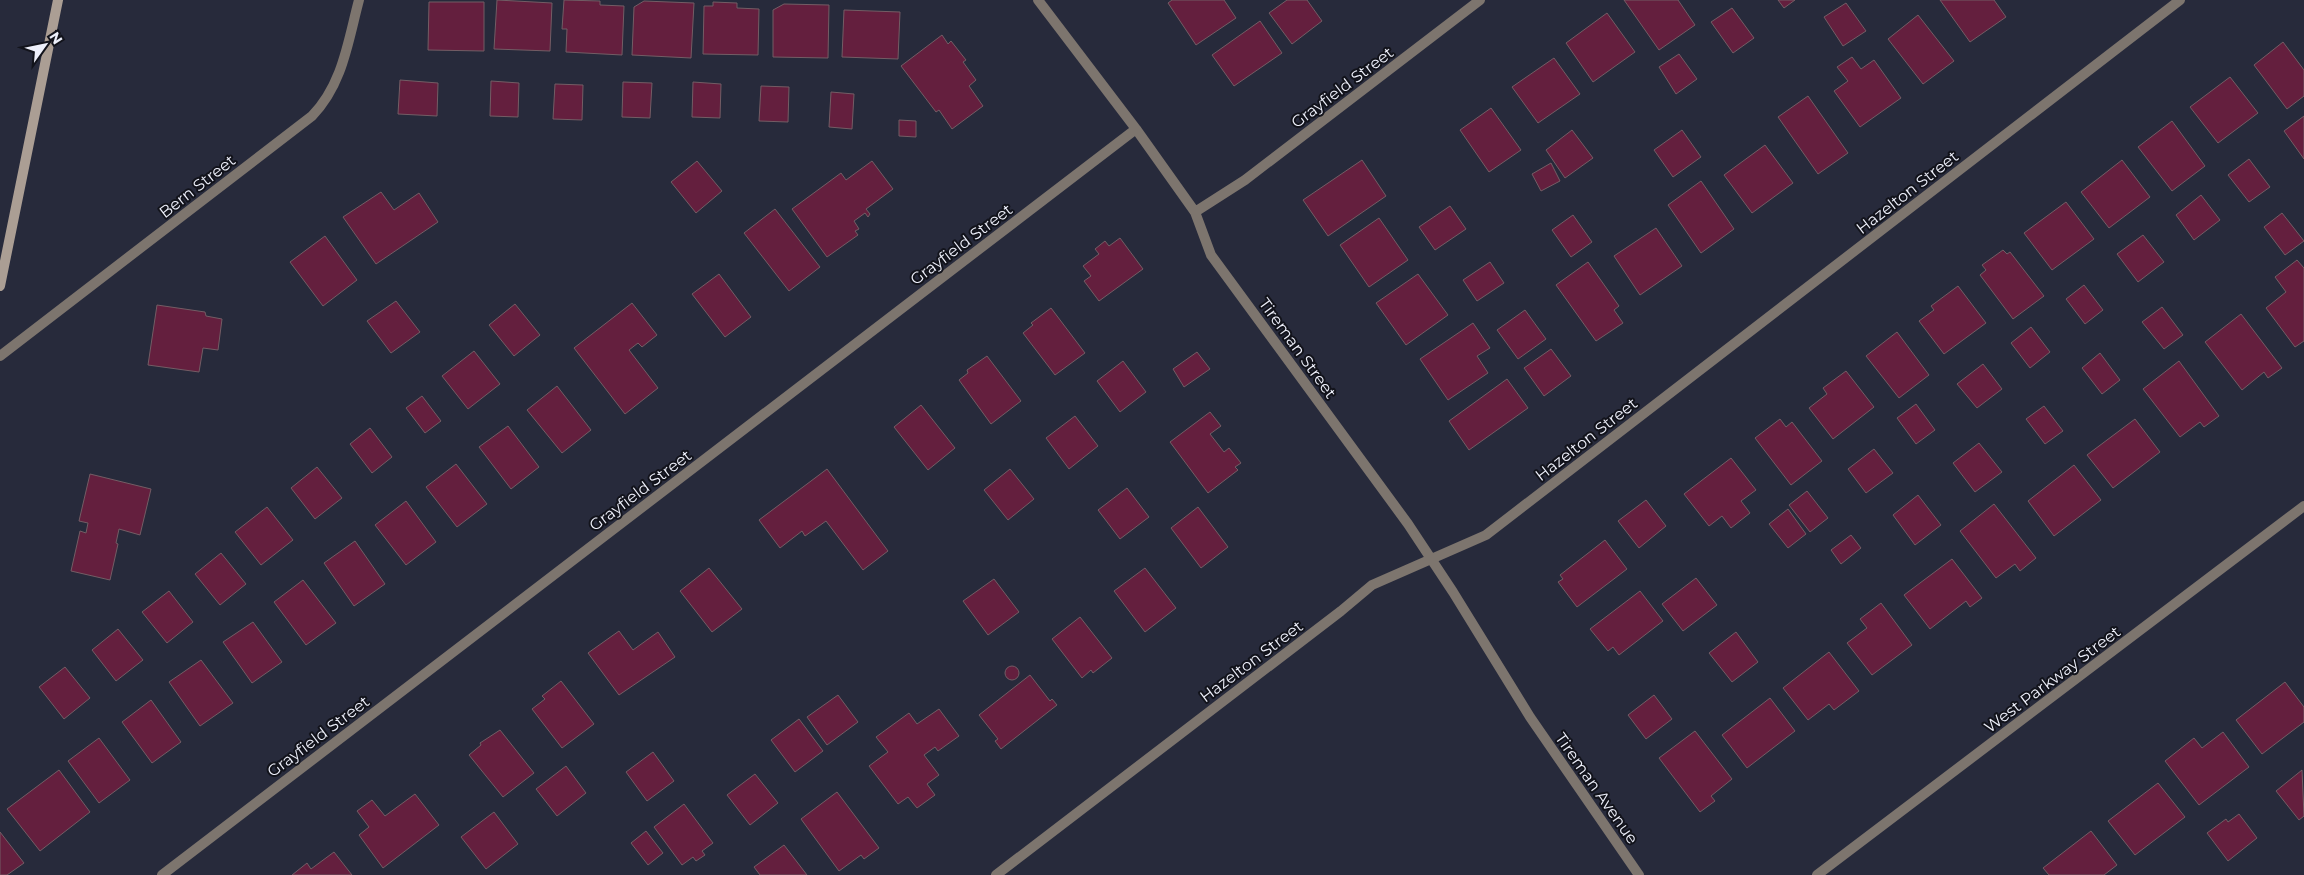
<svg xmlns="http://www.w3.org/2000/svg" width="2304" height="875" font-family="Montserrat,sans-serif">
	<rect width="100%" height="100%" fill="#272a3b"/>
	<path fill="#641f3e" stroke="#735d65" d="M497,0L552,3L550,51L494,49Z
		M564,0L600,1V5L624,6L622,55L566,52L567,29H562Z
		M1172,0H1224L1236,18L1196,45L1168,3Z
		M1287,0H1307L1322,21L1292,44L1269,13Z
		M1624,0H1678L1695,25L1659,50Z
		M1778,0H1795L1784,8Z
		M1940,0H1994L2006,17L1970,42Z
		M644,1L694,3L691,58L632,55L634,7Z
		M429,2H484V51L428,50Z
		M713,2L737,3V8L759,9L758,55L703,54L704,6H713Z
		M1846,3L1866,31L1843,46L1824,17Z
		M784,4L829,5L828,58L773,57V10Z
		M1732,8L1754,38L1733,53L1711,22Z
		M844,10L900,12L898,59L842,57Z
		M1607,13L1635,52L1593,82L1566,43Z
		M1918,15L1954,61L1923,84L1888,39Z
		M1260,21L1282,53L1234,86L1212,55Z
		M942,35L948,44L951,41L966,60L963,62L976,80L969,86L983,106L952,129L939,110L936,112L901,66Z
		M2283,42L2304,70V96L2287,109L2254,65Z
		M1679,54L1697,79L1676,94L1659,67Z
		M1852,57L1861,69L1874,60L1901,98L1860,127L1834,91L1848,81L1837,67Z
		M1554,58L1580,94L1538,123L1512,87Z
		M2230,77L2258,113L2218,143L2190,107Z
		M400,80L438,83L437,116L398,114Z
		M491,81L519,83L518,117L490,116Z
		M623,82L652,83L650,118L622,117Z
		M693,82L721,84L720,118L692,117Z
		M555,84L583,85L582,120L553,119Z
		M761,86L789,87L788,122L759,121Z
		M831,92L854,94L852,129L829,127Z
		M1808,96L1848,153L1818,174L1778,117Z
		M1491,108L1521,150L1489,172L1460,130Z
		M2304,116V159L2284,131Z
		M899,120L916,121V137L899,136Z
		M2172,121L2205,166L2172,191L2138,147Z
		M1572,130L1593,158L1565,178L1546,150Z
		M1682,130L1701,157L1673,177L1654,150Z
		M1765,145L1793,183L1752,213L1724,175Z
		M2249,159L2270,187L2249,202L2228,175Z
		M1362,160L1386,196L1328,236L1303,200Z
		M2122,160L2150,197L2109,228L2081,192Z
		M697,161L722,191L696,213L671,182Z
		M872,161L893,189L866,209L870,214L868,217L865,213L854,221L859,229L855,231L858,235L827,257L792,209L841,173L846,180Z
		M1551,163L1560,181L1541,191L1532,174Z
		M1701,181L1734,229L1701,253L1668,205Z
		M381,192L394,210L419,193L438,222L376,264L343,217Z
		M2201,195L2220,220L2194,240L2176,215Z
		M2066,202L2094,239L2052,270L2024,233Z
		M1450,206L1466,229L1435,250L1419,227Z
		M775,209L820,267L789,291L744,233Z
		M2282,213L2304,241L2285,255L2264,227Z
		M1573,215L1592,242L1571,257L1552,230Z
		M1379,218L1408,260L1369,287L1340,245Z
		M1656,228L1682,266L1640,295L1614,256Z
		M2143,235L2164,262L2138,282L2117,254Z
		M325,236L357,280L323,306L290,262Z
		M1120,238L1143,269L1099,301L1084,281L1091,276L1083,266L1099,254L1095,249L1105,241L1109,246Z
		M2003,250L2007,254L2010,252L2044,296L2013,319L1980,275L1986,270L1982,265Z
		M2297,260L2304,268V341L2295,347L2266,308L2286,292L2275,277Z
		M1490,262L1504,283L1477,301L1463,280Z
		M1588,262L1619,306L1614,310L1623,323L1596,341L1556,285Z
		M719,274L751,317L725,337L692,294Z
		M1418,274L1448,315L1406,345L1376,303Z
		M2084,285L2103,310L2085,324L2066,299Z
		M1958,286L1986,323L1944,354L1919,321L1934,310L1931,306Z
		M396,301L420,332L391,353L367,321Z
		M632,303L657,335L642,347L638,343L629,350L658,388L625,414L574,348Z
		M515,304L540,335L514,356L489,325Z
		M157,305L205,312L206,316L222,319L218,350L203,348L199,372L148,365Z
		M2162,307L2183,335L2164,349L2142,322Z
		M1051,308L1085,353L1055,375L1023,333L1033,325L1031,323Z
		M1525,310L1546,339L1518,359L1497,330Z
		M2241,314L2282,368L2268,378L2264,372L2242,390L2205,342Z
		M1473,323L1490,348L1477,356L1488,373L1448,400L1420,359Z
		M2031,327L2050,352L2030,368L2011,343Z
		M1897,332L1929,375L1899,398L1866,356Z
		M1551,349L1571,376L1544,396L1524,368Z
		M474,351L500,384L468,409L442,376Z
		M1197,352L1210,369L1184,387L1173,369Z
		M2100,353L2120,380L2102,394L2082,368Z
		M987,356L1021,401L991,424L959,380L968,373L967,370Z
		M1123,361L1146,392L1120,412L1097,381Z
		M2179,361L2219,416L2204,427L2200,422L2180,437L2143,389Z
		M1983,364L2002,389L1977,408L1957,384Z
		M1846,371L1874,407L1833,439L1809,408L1827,394L1823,388Z
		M1507,379L1528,408L1469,450L1449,421Z
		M557,386L591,430L562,453L527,410Z
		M422,396L441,421L425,433L406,408Z
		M1916,404L1935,430L1916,444L1897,418Z
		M921,405L955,448L928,470L894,427Z
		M2044,406L2063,431L2045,444L2026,419Z
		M1210,412L1221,426L1210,434L1224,452L1229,448L1241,463L1235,467L1238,470L1208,493L1170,442Z
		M1075,416L1098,446L1069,469L1046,438Z
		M1780,419L1786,427L1792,422L1822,461L1791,485L1755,438Z
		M2135,419L2160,452L2113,488L2087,455Z
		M508,426L539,467L511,489L479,447Z
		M370,428L392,457L372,473L350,444Z
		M1979,443L2002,472L1975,492L1953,463Z
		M1874,449L1893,473L1866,493L1848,469Z
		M1731,458L1756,490L1741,501L1750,513L1731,528L1722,516L1709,526L1684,494Z
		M456,464L487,504L457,527L426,487Z
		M2074,465L2101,500L2054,536L2028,501Z
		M317,467L342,498L315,519L291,488Z
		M827,469L888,551L863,570L826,521L805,536L802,531L780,548L759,520Z
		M1010,469L1034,499L1008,520L984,490Z
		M90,474L151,489L140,535L119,529L116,543L118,544L110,580L71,571L80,531L86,533L88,523L79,521Z
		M1127,488L1149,517L1120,539L1098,510Z
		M1807,491L1828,518L1810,532L1789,505Z
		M1918,495L1941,525L1915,545L1893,515Z
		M1646,500L1666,526L1639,548L1618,521Z
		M406,501L436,542L406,565L375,525Z
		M1994,504L2036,558L2020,571L2015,564L1996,578L1960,531Z
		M267,507L293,540L261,565L235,532Z
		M1198,507L1228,547L1201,568L1171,528Z
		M1788,509L1806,534L1788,548L1769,524Z
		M1851,535L1861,548L1841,564L1831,550Z
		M1605,540L1627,569L1577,607L1558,582L1563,579L1560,575Z
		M355,541L385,584L354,606L324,563Z
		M221,553L246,584L220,605L195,574Z
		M1952,559L1982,598L1970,607L1966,601L1930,629L1904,595Z
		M709,568L742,609L712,632L680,591Z
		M1145,568L1176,608L1145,632L1114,591Z
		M1696,578L1717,605L1683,631L1662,604Z
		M994,579L1019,612L988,635L963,601Z
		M303,580L336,623L306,645L274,602Z
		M169,591L193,622L167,643L142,612Z
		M1640,591L1663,621L1619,655L1613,647L1608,651L1590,629Z
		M1881,603L1912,645L1872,675L1847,643L1867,628L1860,619Z
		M1080,617L1112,658L1093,673L1091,670L1082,678L1052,639Z
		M253,622L282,662L252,683L223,642Z
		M118,629L143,660L116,681L92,650Z
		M619,631L633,650L658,632L675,657L619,695L588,653Z
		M1736,632L1758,662L1732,682L1709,653Z
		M1829,652L1859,691L1834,710L1829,704L1808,720L1783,688Z
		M201,660L233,703L200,726L169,682Z
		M1005 673a7 7 0 1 1 14 0a7 7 0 1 1-14 0Z
		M65,667L90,698L64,719L39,687Z
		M1030,675L1050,701L1052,699L1057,705L1001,749L995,741L998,739L979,715Z
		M561,681L594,724L562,748L532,709L545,699L542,696Z
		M2285,682L2304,707V722L2262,754L2236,720Z
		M838,695L858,722L827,745L807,717Z
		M1654,695L1672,719L1646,739L1628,715Z
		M1770,698L1795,731L1747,768L1722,735Z
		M151,700L181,742L152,763L122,722Z
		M939,709L959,736L938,751L935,747L924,755L939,775L927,784L935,795L917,808L908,797L898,804L869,766L888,752L876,737L909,713L917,724Z
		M799,719L823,751L795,772L771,740Z
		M500,730L534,773L503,797L469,755L481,745L480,743Z
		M1695,731L1732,779L1711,796L1715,801L1700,812L1659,758Z
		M2223,732L2249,767L2199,805L2165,761L2194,738L2202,748Z
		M99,738L130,780L99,803L68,761Z
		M653,752L674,781L647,801L626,772Z
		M566,766L586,793L557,816L536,789Z
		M59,770L90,812L40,851L7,809Z
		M2302,770L2304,816L2299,820L2276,791Z
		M755,774L778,803L750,825L727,795Z
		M2158,783L2185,817L2135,855L2108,821Z
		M837,792L879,848L864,859L861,855L839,871L801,819Z
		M415,794L439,825L383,868L359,835L369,827L357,811L372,800L385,816Z
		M684,804L713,843L702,851L705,855L696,861L693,857L682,865L654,827Z
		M494,812L518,844L486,869L461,837Z
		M2239,814L2257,838L2228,861L2207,833L2226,819L2228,822Z
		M646,831L663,853L648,865L631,843Z
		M2091,831L2117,865L2104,875H2049L2043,868Z
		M0,832L24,863L7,875H0Z
		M784,845L807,875H760L754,867Z
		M334,852L352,875H292L307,863L311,869Z"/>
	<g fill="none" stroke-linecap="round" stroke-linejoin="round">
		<path stroke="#7d756e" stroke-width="10" d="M1038,0L1136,129L1195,212L1211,255L1408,524L1453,592L1530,717L1639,875
			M1195,212L1245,180L1480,0
			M0,356L312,116C343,84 348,41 359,0
			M162,875L1136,129
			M996,875L1341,611L1372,585L1486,535L2180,0
			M1817,875L2304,506"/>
		<path stroke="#ab9e94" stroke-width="10" d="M0,286L58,0"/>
	</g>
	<g text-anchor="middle" stroke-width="4" stroke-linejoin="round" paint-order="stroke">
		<g font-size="16" fill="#eef0fb" stroke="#12131b">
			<text transform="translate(1342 87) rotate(-37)" y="6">Grayfield Street</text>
			<text transform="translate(197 186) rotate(-38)" y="6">Bern Street</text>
			<text transform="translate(1907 192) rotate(-38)" y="6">Hazelton Street</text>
			<text transform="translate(961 244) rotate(-37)" y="6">Grayfield Street</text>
			<text transform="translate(1298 348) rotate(54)" y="6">Tireman Street</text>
			<text transform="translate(1586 439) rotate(-38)" y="6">Hazelton Street</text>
			<text transform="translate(640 490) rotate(-37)" y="6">Grayfield Street</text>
			<text transform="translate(1251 661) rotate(-37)" y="6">Hazelton Street</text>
			<text transform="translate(2052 679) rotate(-37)" y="6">West Parkway Street</text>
			<text transform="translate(318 736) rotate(-37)" y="6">Grayfield Street</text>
			<text transform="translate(1597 788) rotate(55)" y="6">Tireman Avenue</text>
		</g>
	</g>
	<g transform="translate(45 45) rotate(57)" stroke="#12131b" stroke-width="4" paint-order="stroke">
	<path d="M0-4L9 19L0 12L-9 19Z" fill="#eef0fb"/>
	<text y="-8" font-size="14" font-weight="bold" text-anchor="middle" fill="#eef0fb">N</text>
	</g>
</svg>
